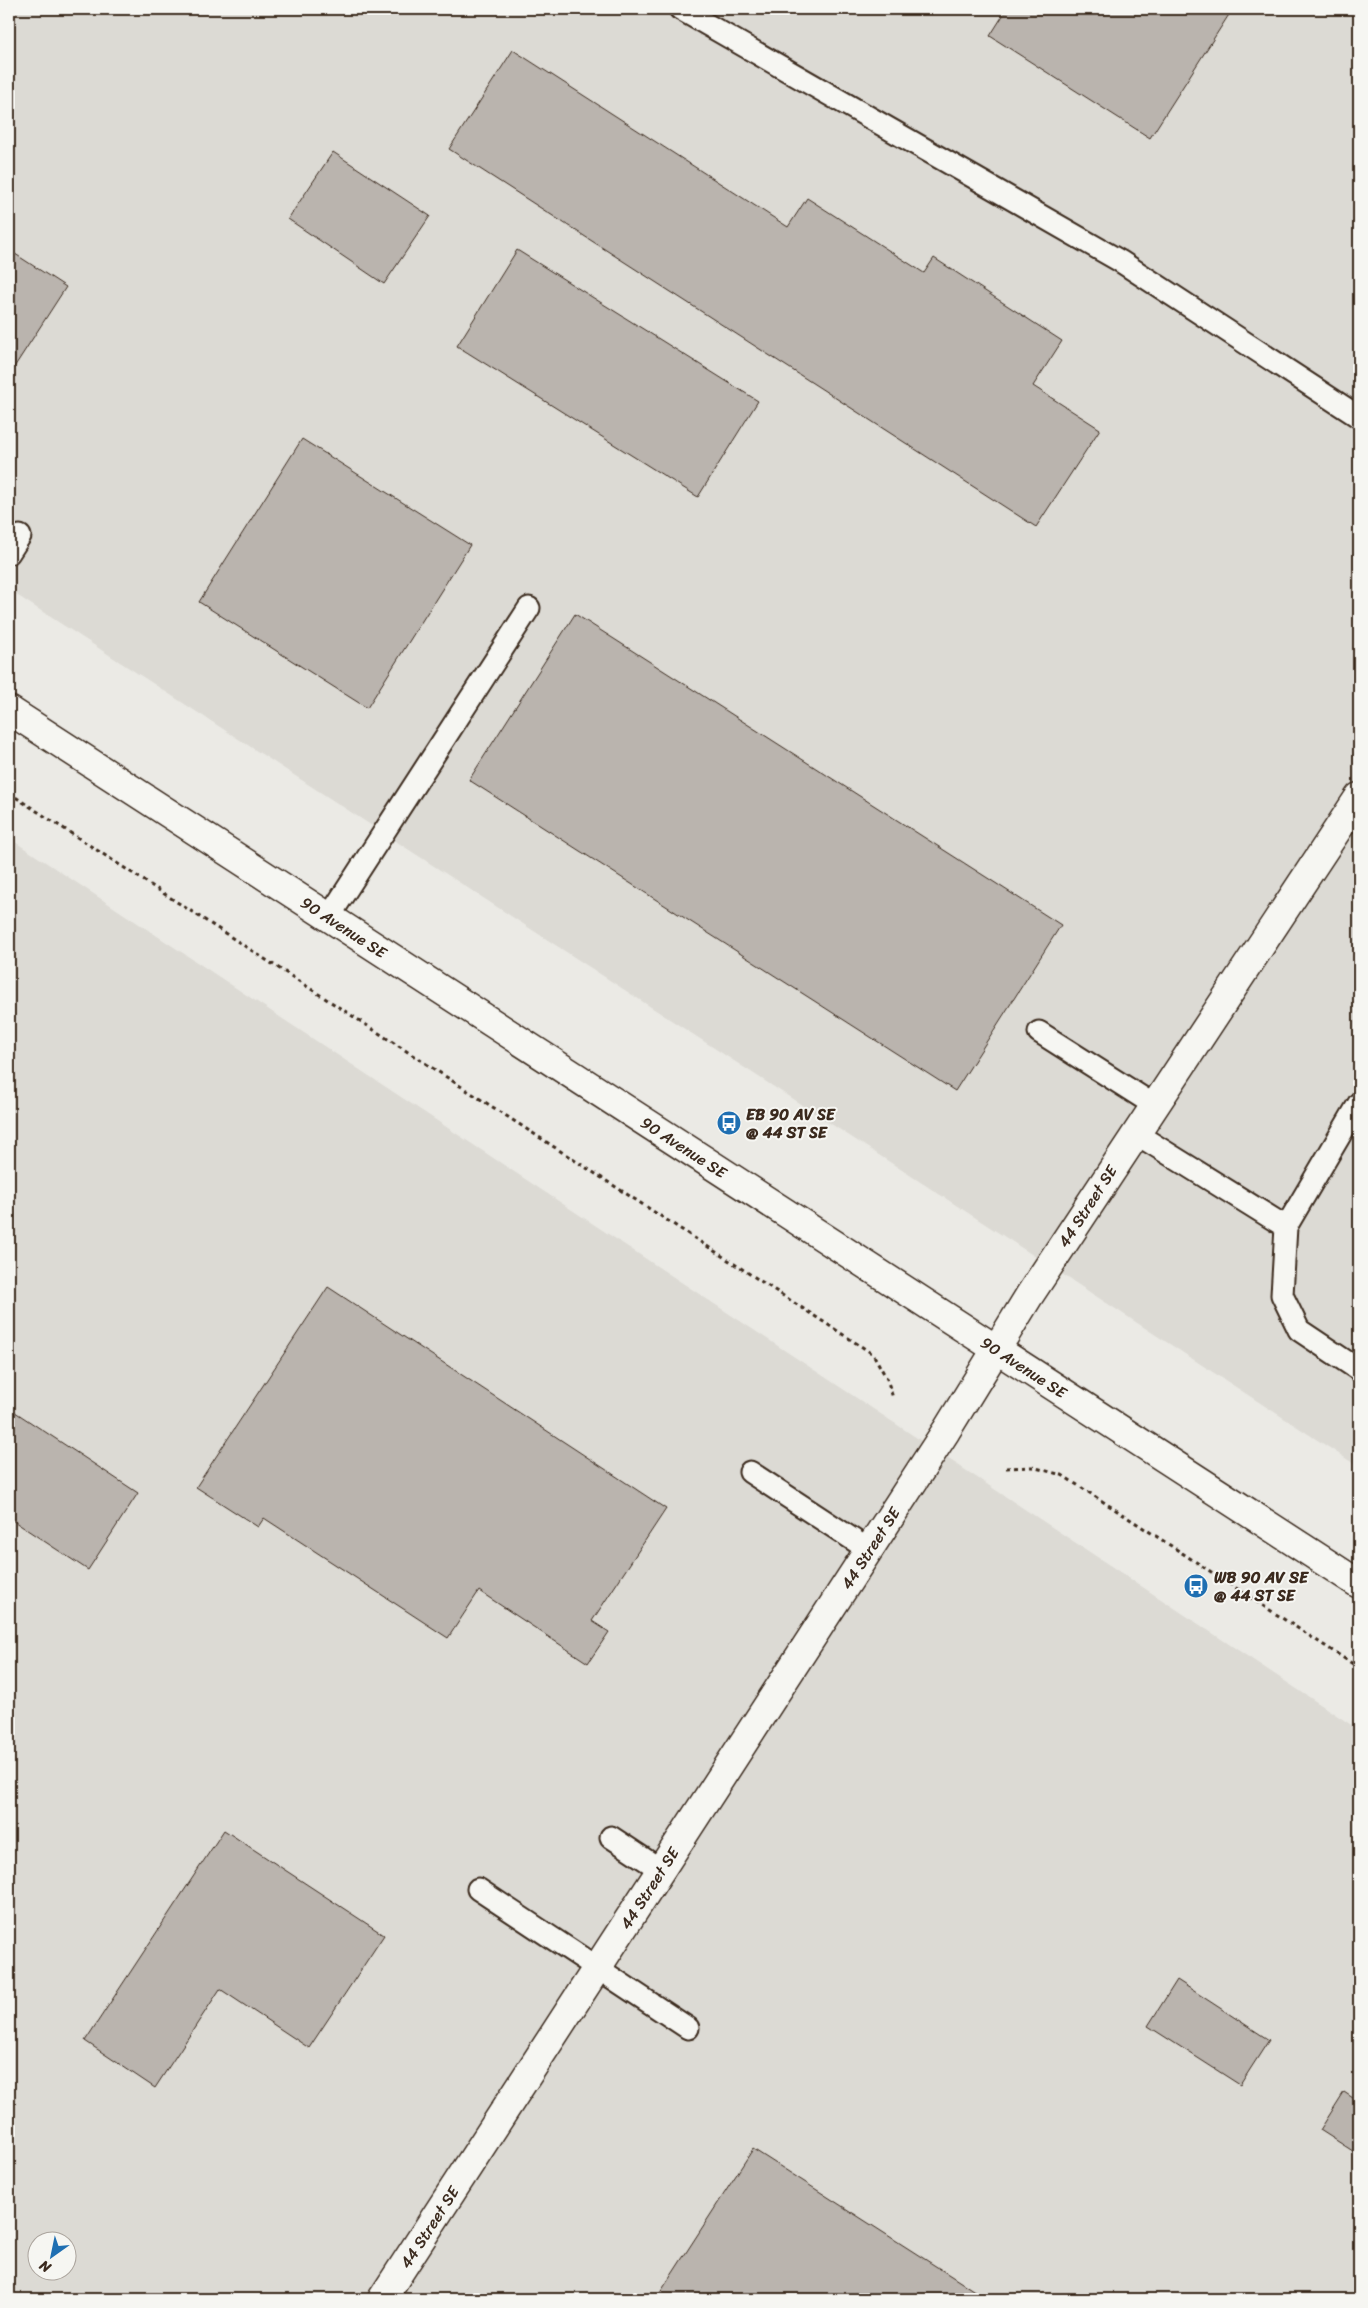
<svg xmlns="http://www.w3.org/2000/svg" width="1368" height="2308" font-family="Sriracha,sans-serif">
	<rect width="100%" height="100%" fill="#ebeae5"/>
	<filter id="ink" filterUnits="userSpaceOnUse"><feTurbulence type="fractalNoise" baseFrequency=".02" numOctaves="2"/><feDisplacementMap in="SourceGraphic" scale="10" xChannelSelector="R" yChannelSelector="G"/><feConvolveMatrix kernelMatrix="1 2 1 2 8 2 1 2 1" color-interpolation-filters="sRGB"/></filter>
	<g filter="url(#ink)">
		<path fill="#dcdad4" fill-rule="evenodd" d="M9,9H1359V1467L9,590Z
			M9,838L1359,1730V2299H9ZM38,2240H68V2270H38Z"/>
		<path fill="#bab4ae" stroke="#3b2a1e" d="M1007,9H1223L1230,13L1150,138L990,36Z
			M513,50L788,227L807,198L924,273L934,258L1062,341L1033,386L1100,429L1036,527L449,149Z
			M333,152L430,216L384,284L288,219Z
			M9,250L66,287L9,375Z
			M517,250L758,401L698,497L457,346Z
			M302,439L470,545L367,708L199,602Z
			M575,614L1061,925L955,1091L469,780Z
			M328,1287L666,1509L592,1621L609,1632L588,1663L479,1591L448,1638L264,1518L258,1527L196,1487Z
			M9,1408L138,1493L88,1570L9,1518Z
			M224,1830L384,1935L309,2048L220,1989L155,2088L85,2041Z
			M1177,1980L1269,2040L1240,2085L1148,2026Z
			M1344,2092L1359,2102V2155L1320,2130Z
			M753,2149L987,2299H656Z"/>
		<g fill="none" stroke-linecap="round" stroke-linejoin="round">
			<defs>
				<path id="service" d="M680,9L1120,261L1359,417
					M9,553L20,536
					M329,917L529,608
					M1039,1032L1154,1105
					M1135,1133L1286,1227L1282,1295L1299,1330L1359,1370
					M1286,1227L1359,1103
					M750,1472L869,1550
					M611,1837L661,1870
					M478,1889L688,2028"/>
				<path id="minor" d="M382,2299L946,1431L1029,1296L1359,797"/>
				<path id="tertiary" d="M9,710L1359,1584"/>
			</defs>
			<use href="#service" stroke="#3b2a1e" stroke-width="25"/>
			<use href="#minor" stroke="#3b2a1e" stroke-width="31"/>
			<use href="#tertiary" stroke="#3b2a1e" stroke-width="31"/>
			<path stroke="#3b2a1e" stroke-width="3" stroke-dasharray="4 4" stroke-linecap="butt" d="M9,793L873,1354L887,1379L893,1398
				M1006,1468L1032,1467L1062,1475L1359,1668"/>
			<use href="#service" stroke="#f6f6f2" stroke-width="21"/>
			<use href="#minor" stroke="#f6f6f2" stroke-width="28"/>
			<use href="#tertiary" stroke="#f6f6f2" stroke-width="28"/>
		</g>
	</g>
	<defs>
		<symbol id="bus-disc" viewBox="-11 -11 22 22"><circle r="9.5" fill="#1f6fb2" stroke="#f6f6f2"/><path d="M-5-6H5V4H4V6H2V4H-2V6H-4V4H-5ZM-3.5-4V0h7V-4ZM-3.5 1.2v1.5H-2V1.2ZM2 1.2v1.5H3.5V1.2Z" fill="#fff"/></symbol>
	</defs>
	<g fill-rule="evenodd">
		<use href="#bus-disc" x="715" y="1109" width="28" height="28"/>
		<use href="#bus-disc" x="1182" y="1572" width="28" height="28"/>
	</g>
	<g text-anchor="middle" stroke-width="4" stroke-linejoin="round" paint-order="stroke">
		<g font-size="16" fill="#3b2a1e" stroke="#f6f6f2">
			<text transform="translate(344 927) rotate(33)" y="6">90 Avenue SE</text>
			<text transform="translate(684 1147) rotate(33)" y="6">90 Avenue SE</text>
			<text transform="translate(1087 1206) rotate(-57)" y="6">44 Street SE</text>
			<text transform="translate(1024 1367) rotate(33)" y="6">90 Avenue SE</text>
			<text transform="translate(870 1548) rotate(-57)" y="6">44 Street SE</text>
			<text transform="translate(649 1888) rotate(-57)" y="6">44 Street SE</text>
			<text transform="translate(429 2227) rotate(-57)" y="6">44 Street SE</text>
		</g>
		<g font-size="16" font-weight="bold" fill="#3b2a1e" stroke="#f6f6f2" text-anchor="start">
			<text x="746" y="1120">EB 90 AV SE<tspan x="746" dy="18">@ 44 ST SE</tspan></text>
			<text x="1214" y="1583">WB 90 AV SE<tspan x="1214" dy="18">@ 44 ST SE</tspan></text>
		</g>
	</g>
	<rect width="1368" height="2308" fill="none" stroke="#f6f6f2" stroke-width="30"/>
	<rect x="15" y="15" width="1338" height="2278" fill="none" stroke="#3b2a1e" stroke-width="2" filter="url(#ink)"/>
	<g transform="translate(52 2256) rotate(213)"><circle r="24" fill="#f6f6f2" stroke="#aba49d"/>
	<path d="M0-4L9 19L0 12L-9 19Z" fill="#1f6fb2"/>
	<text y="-8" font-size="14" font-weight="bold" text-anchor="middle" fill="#3b2a1e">N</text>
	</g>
</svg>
